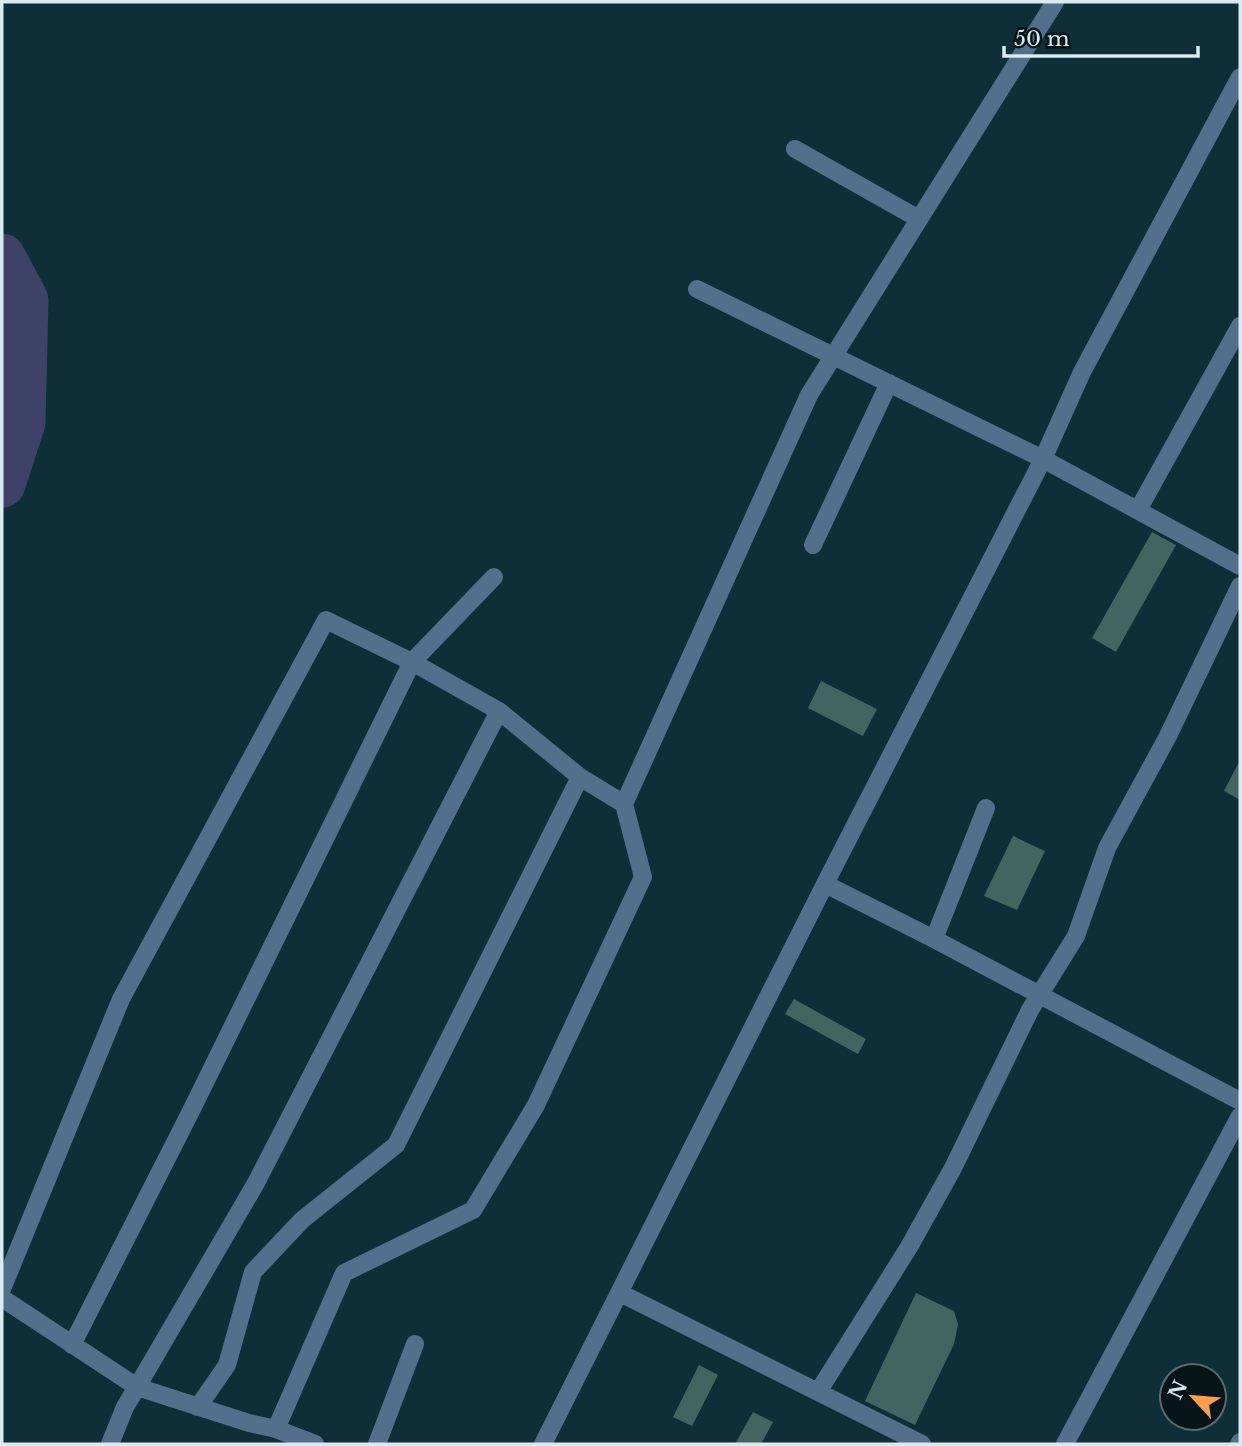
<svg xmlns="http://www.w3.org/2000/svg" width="1242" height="1446" font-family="'Libre Baskerville',serif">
	<rect width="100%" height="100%" fill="#0e2f37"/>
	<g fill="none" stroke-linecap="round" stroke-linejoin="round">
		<path stroke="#3f4267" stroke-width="47" d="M2,257L25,300L22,422L2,484"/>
	</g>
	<path fill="#436561" d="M1152,532L1176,545L1116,652L1092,638Z
		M821,681L877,709L863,736L808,708Z
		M1240,760V800L1224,791Z
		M1013,836L1045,851L1017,910L984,896Z
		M794,999L866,1039L858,1054L785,1014Z
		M916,1293L954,1311L958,1324L954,1344L915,1425L865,1401Z
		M699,1365L718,1375L692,1426L673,1417Z
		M753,1412L773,1422L761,1444H735Z"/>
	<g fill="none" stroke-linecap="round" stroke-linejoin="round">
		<path stroke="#526f8b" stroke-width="18" d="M795,149L919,219
			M697,289L1043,459L1240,566
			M1138,510L1240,326
			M813,545L889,383
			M825,884L934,939L1240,1101
			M934,939L986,808
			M2,1289L121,999L326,620L412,662L499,711L580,777L624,804
			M620,1293L922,1444
			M2,1298L137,1387L256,1183L499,711
			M72,1345L191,1111L412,662L494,577
			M818,1392L909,1247L953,1168L1030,1010L1076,936L1107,848L1168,736L1240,586
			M198,1407L227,1365L253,1272L302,1220L396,1145L580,777
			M276,1429L315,1444
			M110,1444L125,1407L137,1387L249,1423L276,1429L344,1273L473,1210L536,1105L643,877L624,804L809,395L1055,2
			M377,1444L415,1344
			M543,1444L825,884L1043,459L1082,372L1240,77
			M1065,1444L1240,1116
			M1239,1444L1240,1442"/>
	</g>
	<rect width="1242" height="1446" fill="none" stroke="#d9ebf0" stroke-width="7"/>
	<g transform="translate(1193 1397) rotate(296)"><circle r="33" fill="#081518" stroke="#5c6b6e" stroke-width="2"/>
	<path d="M0-5L12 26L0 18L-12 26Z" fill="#fa9f4e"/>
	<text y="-10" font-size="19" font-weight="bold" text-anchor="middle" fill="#d9ebf0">N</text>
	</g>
	<path d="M1004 46v10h194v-10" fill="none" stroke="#d9ebf0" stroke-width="3.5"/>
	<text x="1014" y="46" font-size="21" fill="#d9ebf0" stroke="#081518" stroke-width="5" paint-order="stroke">50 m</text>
</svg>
